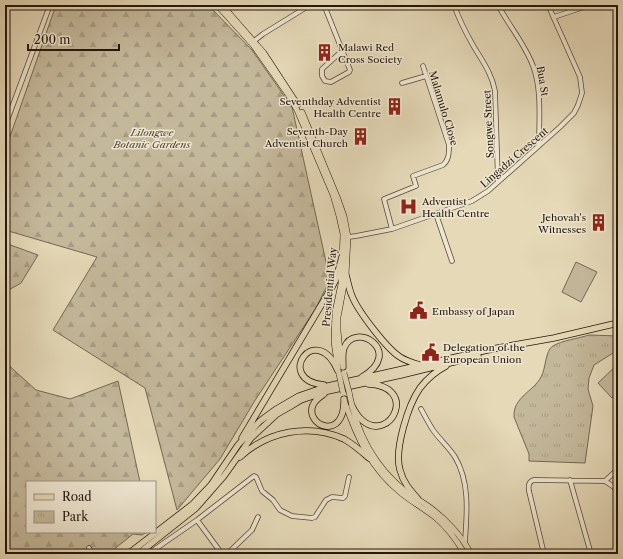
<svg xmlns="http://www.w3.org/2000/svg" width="623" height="559" font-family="'Libre Caslon Text',serif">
	<defs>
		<pattern id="forest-firs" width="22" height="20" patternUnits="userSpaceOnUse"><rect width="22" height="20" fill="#c4b89b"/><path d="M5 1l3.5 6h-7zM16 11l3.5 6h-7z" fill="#a89d84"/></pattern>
		<pattern id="park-tufts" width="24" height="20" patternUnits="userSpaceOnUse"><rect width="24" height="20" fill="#c4b89b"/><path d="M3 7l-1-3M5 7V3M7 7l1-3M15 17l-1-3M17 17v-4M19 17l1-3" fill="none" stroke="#a89d84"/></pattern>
	</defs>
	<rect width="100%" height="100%" fill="#e5d9b8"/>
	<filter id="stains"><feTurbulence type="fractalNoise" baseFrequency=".005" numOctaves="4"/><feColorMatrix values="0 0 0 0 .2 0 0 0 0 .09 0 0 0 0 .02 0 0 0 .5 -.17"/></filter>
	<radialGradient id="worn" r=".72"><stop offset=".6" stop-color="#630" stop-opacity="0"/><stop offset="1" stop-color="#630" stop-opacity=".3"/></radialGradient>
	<path fill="#c4b89b" stroke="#746853" d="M576,262L597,272L581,302L562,292Z
		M618,364V393L612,398L598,383Z"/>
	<path fill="url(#forest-firs)" stroke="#746853" d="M56,5H208L252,50L292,107L330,280L316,308L254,402L220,459L177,510L145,388L53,330L97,257L5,230V151Z
		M5,243L38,255L21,283L5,292Z
		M5,362L36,390L70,399L118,381L140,482H27V532H147L142,535L133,534L108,554H5Z"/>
	<path fill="url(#park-tufts)" stroke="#746853" d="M589,335L618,336V350L594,365L589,378L588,389L593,406L585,463L529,461V454L514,417C513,397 533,392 541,377C546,369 545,350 553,346C560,341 580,338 589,335Z"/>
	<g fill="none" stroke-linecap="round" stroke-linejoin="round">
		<defs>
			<path id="minor" d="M324,5L350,70L349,72L331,82L325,81L322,76V69L342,51
				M454,5C459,20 466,33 474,47C483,62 492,74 495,91L498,181
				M498,5C509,26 525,44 533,66C542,89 539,121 539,145
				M554,17L590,5
				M254,41L263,34L310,5
				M402,83L426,76
				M5,126L50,5
				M436,214L452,261
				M392,229L384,199L416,186L413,176L443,165C449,160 449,153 449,145L423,66
				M348,237L356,236L392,229L472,201L488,191L560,127L574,113L578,105L582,93L580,77L548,5
				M421,409C425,416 429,424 433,430C440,440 449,447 455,457C470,482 467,513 465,541
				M570,480L591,554
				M605,481L618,469
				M197,520L222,554
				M89,548L93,554
				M148,554L197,520L254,476L256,477L262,491L273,500L280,510L292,516L312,518L315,517L326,500L332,497L343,498L345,496L349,477
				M227,554L252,530L258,517
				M544,554L529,491C528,486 529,481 534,480L605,481L614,487L618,494"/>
			<path id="major" d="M217,5L253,45L287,93L297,110L333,195L339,216L343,234L342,264L341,284L335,312L334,342L338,369
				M222,5L264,53L298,105
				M302,112L338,199L344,216L348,237L346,275L338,317V331L341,362
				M349,392C356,431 374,466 405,491C413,496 421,501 428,506C445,518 462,536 471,554
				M344,400C356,436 371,469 401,493C412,502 425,509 436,518C448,528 457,541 465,554"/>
			<path id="highway" d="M346,275C348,282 349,289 352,296C358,311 386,348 400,357C406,361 413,363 420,365
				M343,367C343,361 342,354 344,348C355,320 405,352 362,377
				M324,385C273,380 316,319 338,371
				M324,394C320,397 315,400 313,405C304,425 345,443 344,399
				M352,406C355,412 358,417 363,421C391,443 419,386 368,384
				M242,438L332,287L336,279L342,257
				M240,457C268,431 309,423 344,439C353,444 361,451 369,458
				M418,499C410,490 403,482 400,470C394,450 408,405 420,388C427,379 436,371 446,366
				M128,554L193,504L211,485L238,445L260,421L275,410L299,396L328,386L492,349L554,338L618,323
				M138,554L196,508L224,476L251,438L277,414L291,406L301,400L328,391L401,375L478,356"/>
		</defs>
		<use href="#minor" stroke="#544836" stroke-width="5.5"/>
		<use href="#major" stroke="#24170b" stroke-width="6"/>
		<use href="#highway" stroke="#24170b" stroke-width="7"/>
		<use href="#minor" stroke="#eee6d1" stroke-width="4"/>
		<use href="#major" stroke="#e5d9b8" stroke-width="5"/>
		<use href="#highway" stroke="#e5d9b8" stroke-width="5.5"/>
		<defs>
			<path id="major-bridge" d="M344,373L349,392
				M339,374L343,393"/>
		</defs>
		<use href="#major-bridge" stroke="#24170b" stroke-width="6" stroke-linecap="butt"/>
		<use href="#major-bridge" stroke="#e5d9b8" stroke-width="5"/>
	</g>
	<defs>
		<symbol id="building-bare" viewBox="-9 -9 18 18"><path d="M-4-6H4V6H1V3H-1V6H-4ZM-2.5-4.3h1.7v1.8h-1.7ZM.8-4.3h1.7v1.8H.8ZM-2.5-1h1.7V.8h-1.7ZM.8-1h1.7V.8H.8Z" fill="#8f2418" stroke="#eee6d1" stroke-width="2.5" paint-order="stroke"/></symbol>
		<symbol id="hospital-bare" viewBox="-9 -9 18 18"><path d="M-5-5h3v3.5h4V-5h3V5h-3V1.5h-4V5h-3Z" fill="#8f2418" stroke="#eee6d1" stroke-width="2.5" paint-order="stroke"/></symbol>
		<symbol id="civic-bare" viewBox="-9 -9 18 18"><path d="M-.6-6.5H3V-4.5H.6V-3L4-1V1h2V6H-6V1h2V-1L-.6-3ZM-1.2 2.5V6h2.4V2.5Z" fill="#8f2418" stroke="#eee6d1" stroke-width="2.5" paint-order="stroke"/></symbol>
	</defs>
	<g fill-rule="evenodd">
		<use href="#building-bare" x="312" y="40" width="25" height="25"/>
		<use href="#building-bare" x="382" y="94" width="25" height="25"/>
		<use href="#building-bare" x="348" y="124" width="25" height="25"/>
		<use href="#hospital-bare" x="396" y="194" width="25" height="25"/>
		<use href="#building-bare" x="586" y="210" width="25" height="25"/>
		<use href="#civic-bare" x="406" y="298" width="25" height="25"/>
		<use href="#civic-bare" x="418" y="340" width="25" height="25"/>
	</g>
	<g text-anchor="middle" stroke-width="3" stroke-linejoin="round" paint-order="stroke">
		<g font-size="10" fill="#24170b" stroke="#eee6d1" text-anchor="start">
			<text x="338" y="51">Malawi Red<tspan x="338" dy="12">Cross Society</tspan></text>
			<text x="381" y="105" text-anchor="end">Seventhday Adventist<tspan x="381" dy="12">Health Centre</tspan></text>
			<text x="348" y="135" text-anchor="end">Seventh-Day<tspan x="348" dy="12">Adventist Church</tspan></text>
			<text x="422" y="205">Adventist<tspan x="422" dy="12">Health Centre</tspan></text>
			<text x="586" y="221" text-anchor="end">Jehovah's<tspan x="586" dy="12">Witnesses</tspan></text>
			<text x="432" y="315">Embassy of Japan</text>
			<text x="443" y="351">Delegation of the<tspan x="443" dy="12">European Union</tspan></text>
		</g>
		<g font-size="10" fill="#24170b" stroke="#eee6d1">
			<text transform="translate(543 81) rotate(80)" y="4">Bua St</text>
			<text transform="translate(444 108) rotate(73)" y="4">Malamulo Close</text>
			<text transform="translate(488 124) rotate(-93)" y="4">Songwe Street</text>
			<text transform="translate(514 157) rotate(-41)" y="4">Lingadzi Crescent</text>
			<text transform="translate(329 287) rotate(-85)" y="4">Presidential Way</text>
		</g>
		<g font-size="10" font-style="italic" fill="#544736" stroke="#eee6d1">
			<text x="152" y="136">Lilongwe<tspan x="152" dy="12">Botanic Gardens</tspan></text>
		</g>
	</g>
	<rect width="623" height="559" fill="none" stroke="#e5d9b8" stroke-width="20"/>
	<rect x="6" y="6" width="611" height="547" fill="none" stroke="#24170b" stroke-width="2"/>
	<rect x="10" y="10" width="603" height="539" fill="none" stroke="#24170b"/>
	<rect x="26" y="481" width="130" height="52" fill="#eee6d1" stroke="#9d9382"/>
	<rect x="34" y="494" width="20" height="6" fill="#e5d9b8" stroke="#9d9382"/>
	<text x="62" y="501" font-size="12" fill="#24170b">Road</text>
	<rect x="34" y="511" width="20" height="12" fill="url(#park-tufts)" stroke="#9d9382"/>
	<text x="62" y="521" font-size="12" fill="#24170b">Park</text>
	<path d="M28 44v6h91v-6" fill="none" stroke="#24170b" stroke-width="2"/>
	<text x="34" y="44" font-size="12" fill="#24170b" stroke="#eee6d1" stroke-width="3" paint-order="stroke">200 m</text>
	<rect width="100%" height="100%" filter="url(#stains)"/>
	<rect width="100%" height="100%" fill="url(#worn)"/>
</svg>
